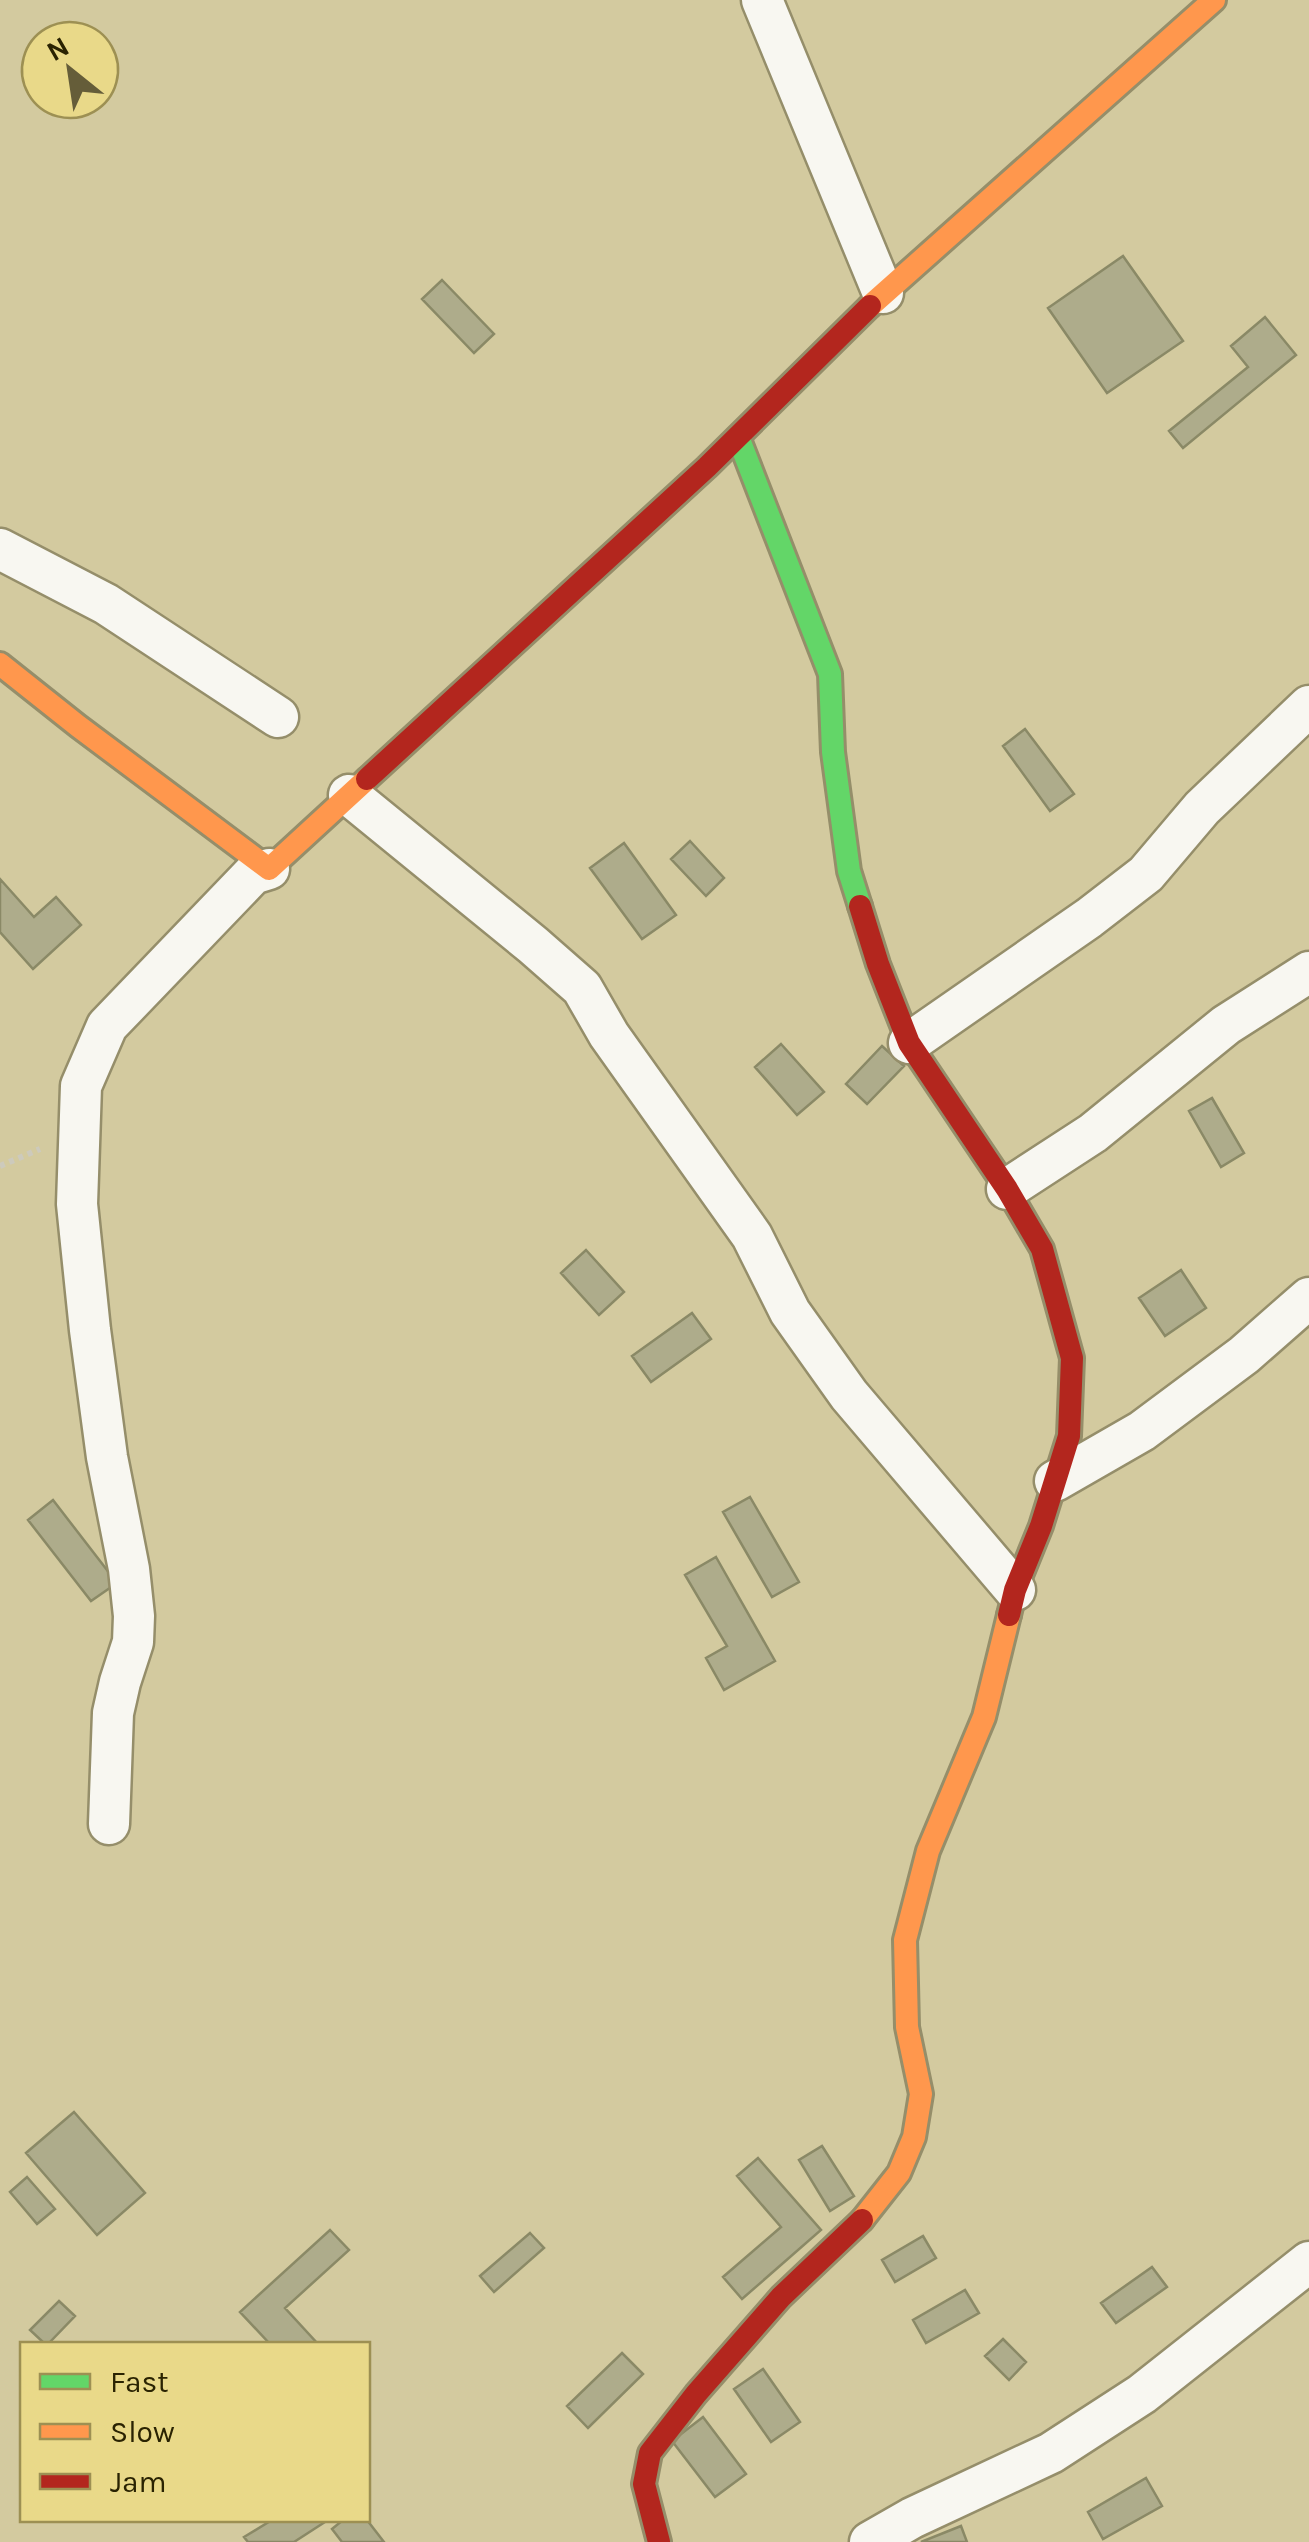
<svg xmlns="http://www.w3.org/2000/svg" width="1309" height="2542" font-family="Karla,sans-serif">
	<rect width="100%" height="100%" fill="#d3ca9f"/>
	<path fill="#aeac8b" stroke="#8a8966" stroke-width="2.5" d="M1123,256L1183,341L1107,393L1048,308Z
		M442,280L494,334L474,353L422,299Z
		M1265,317L1296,355L1183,448L1169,431L1248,367L1231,346Z
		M1025,729L1074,794L1050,811L1003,746Z
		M690,841L724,878L706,896L671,859Z
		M624,843L676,915L642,939L590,868Z
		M0,879L34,917L56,897L81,925L33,969L0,932Z
		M781,1044L824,1092L797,1115L755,1067Z
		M882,1046L904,1066L867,1104L846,1084Z
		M1212,1098L1244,1153L1221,1167L1189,1111Z
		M586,1250L624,1292L599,1315L561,1273Z
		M1181,1270L1206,1308L1165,1336L1139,1298Z
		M692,1313L711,1339L651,1382L632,1356Z
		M750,1497L799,1582L772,1597L723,1512Z
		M53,1500L117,1583L91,1601L28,1520Z
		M716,1557L775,1661L724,1690L706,1658L727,1646L685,1575Z
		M74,2112L145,2193L97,2235L26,2153Z
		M822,2146L854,2196L830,2211L799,2160Z
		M758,2158L821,2230L742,2299L723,2277L781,2227L737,2176Z
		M27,2177L55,2209L37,2224L10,2192Z
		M330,2230L349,2250L285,2308L318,2344H270L240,2312Z
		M530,2233L544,2248L494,2292L480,2276Z
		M923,2236L936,2258L895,2282L882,2260Z
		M1152,2267L1167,2287L1116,2323L1101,2303Z
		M965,2290L979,2313L926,2343L913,2320Z
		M59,2301L75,2316L48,2344H45L30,2330Z
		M1003,2339L1026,2362L1009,2380L985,2356Z
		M622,2353L643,2374L588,2428L567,2406Z
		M763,2369L800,2422L771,2442L734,2389Z
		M703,2417L746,2474L715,2497L672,2441Z
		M1146,2478L1162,2506L1103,2539L1088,2512Z
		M272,2520H328L294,2542H248L244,2537Z
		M343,2520H367L384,2542H342L332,2529Z
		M961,2526L967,2542H921Z"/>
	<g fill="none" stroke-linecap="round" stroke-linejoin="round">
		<defs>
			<path id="street" d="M762,0L883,293
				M0,549L106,604L278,717
				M349,795L533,945L582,988L609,1035L752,1236L790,1312L849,1395L1015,1590
				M909,1043L1089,918L1146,874L1202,808L1309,706
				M1007,1189L1093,1133L1226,1025L1309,972
				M1055,1481L1142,1431L1244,1355L1309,1298
				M109,1824L113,1713L120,1682L133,1642L134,1616L129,1569L107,1457L90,1330L77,1204L81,1086L107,1026L253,874L269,869
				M870,2542L912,2518L1051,2453L1142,2394L1309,2262"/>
			<path id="fast" d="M738,437L830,674L833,752L849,871L860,906"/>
			<path id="slow" d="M870,306L1214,0
				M0,664L78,726L269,869L367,779
				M862,2220L899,2173L914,2137L921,2094L907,2027L905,1940L928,1851L984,1717L1009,1615"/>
			<path id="jam" d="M367,779L707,467L870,306
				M860,906L878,964L909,1043L1007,1189L1042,1249L1072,1358L1069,1436L1041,1526L1015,1590L1009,1615
				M659,2542L644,2484L650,2453L696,2394L781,2297L862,2220"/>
		</defs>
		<use href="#street" stroke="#958e6a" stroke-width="45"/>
		<use href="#fast" stroke="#958e6a" stroke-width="28"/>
		<use href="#slow" stroke="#958e6a" stroke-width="28"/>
		<use href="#jam" stroke="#958e6a" stroke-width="28"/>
		<path stroke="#cdcabc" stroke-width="6" stroke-dasharray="5 5" stroke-linecap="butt" d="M0,1166L40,1149"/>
		<use href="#street" stroke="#f8f7f1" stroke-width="40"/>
		<use href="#fast" stroke="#63d668" stroke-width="22"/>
		<use href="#slow" stroke="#ff974d" stroke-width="22"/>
		<use href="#jam" stroke="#b3261e" stroke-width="22"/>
	</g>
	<rect x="20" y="2342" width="350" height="180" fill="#e9d989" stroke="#9d9053" stroke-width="2.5"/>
	<rect x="40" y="2374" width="50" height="15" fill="#63d668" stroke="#9d9053" stroke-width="2.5"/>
	<text x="110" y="2392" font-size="30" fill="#2a2302">Fast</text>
	<rect x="40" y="2424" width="50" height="15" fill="#ff974d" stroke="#9d9053" stroke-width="2.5"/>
	<text x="110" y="2442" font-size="30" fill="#2a2302">Slow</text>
	<rect x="40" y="2474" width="50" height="15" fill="#b3261e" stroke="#9d9053" stroke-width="2.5"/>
	<text x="110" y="2492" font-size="30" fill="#2a2302">Jam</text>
	<g transform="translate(70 70) rotate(330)"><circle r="48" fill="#e9d989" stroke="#9d9053" stroke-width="2.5"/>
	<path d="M0-8L18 38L0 25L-18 38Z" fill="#655d39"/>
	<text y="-15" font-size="28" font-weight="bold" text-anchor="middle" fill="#2a2302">N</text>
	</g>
</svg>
